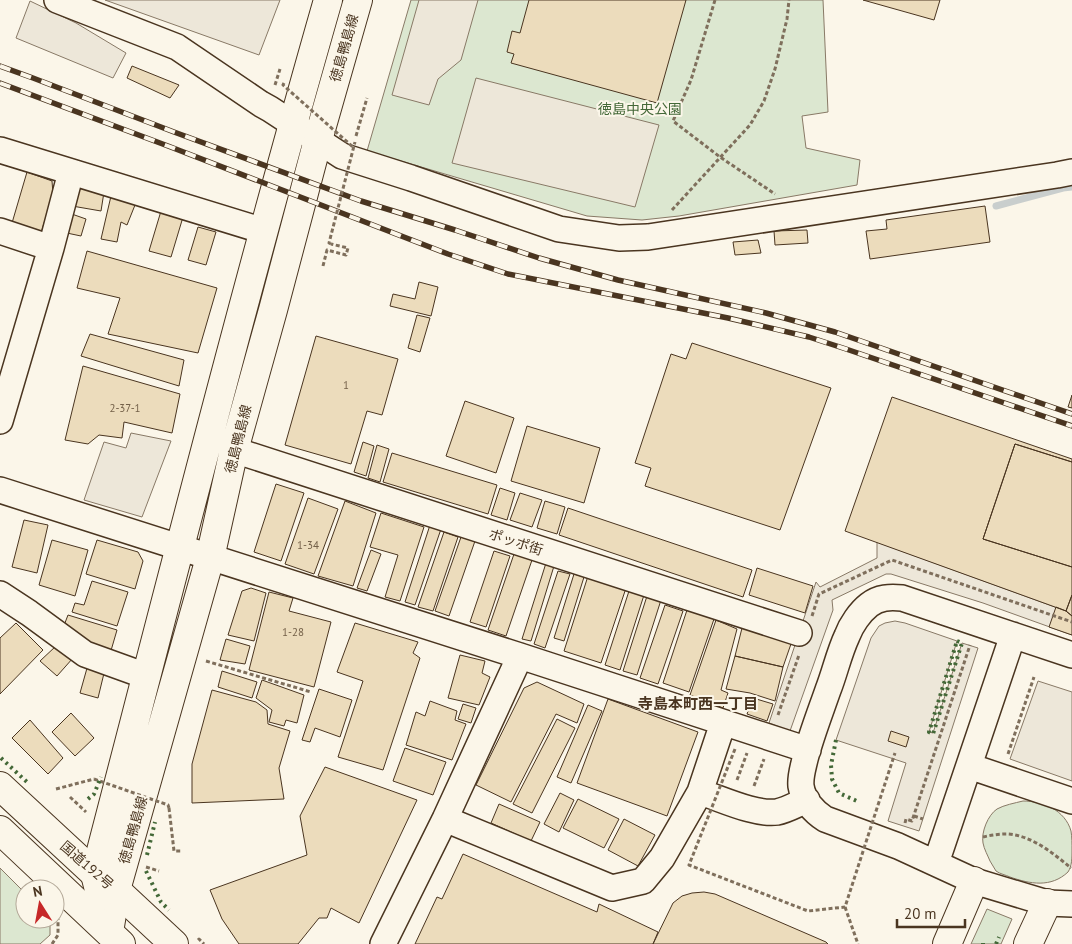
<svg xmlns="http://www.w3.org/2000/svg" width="1072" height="944" font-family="'PT Sans','Noto Sans JP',sans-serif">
	<rect width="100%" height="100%" fill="#fbf6e9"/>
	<path fill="#dce7d0" stroke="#887966" d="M411,0H823L828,112L802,116L806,148L860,160L857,185L679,216L642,220L587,216L367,151Z
		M1023,801C1043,801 1065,810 1071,831C1072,837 1072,844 1072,850C1072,858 1072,866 1068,872C1051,888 1030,884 1010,877C1006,875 1000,874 996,871C994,868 992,864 990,861C988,856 984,849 983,843C981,832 988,815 997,809C1004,805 1015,803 1023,801Z
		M0,868L25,893V919H50V935L40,944H0Z
		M987,909L1012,919L1001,944H971Z"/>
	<path fill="#ede7d9" stroke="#887966" d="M105,0H280L259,55Z
		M419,0H478L461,60L438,79L429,105L392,95Z
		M30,1L76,23L126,53L113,78L16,38Z
		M476,78L659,125L635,207L452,163Z
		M131,433L171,441L142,517L84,500L104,442L126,448Z
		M877,542L1066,611L1072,616V635L983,603L891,574H886L832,600L833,610L790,731L769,723L816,582L820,587L877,558Z
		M895,621L905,623L957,641L929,732L933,733L962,643L978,648L919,831L888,821L906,763L836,740L871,638L879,626L885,623Z
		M1038,681L1072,692V781L1010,759Z"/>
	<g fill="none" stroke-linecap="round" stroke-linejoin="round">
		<path stroke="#c9cecd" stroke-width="7" d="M996,206L1063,188L1072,187"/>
	</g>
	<path fill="#ecdcbc" stroke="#4a3520" d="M529,0H686L657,103L511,63L514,54L507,52L512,31L520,33Z
		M863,0H940L934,20Z
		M132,66L179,85L170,98L127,78Z
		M27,172L52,181L53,194L41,233L12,223Z
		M75,185L104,192L101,211L72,206Z
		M111,196L137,200L127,225L121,222L117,242L101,239Z
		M985,206L990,242L870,259L866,231L887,229L886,220Z
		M161,211L183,217L171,257L149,251Z
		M66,212L86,219L81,236L62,232Z
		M198,227L216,232L206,265L188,260Z
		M807,230L808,243L775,245L774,231Z
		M758,240L761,253L735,255L733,242Z
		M87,251L217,288L198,353L108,334L120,298L77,288Z
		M419,282L438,287L431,316L390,306L393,294L415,299Z
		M417,315L430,318L420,352L408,348Z
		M90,334L184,360L179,386L81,356Z
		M316,336L398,359L382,415L367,411L351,464L285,445Z
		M692,343L831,388L780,530L645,486L651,468L635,463L671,354L686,359Z
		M83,366L180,394L172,433L124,422L122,438L99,435L88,444L65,440Z
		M1072,395V408L1068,407Z
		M892,397L1072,459V462L1015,444L983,539L1072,567V595L1066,611L845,531Z
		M465,401L514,418L496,473L446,456Z
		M527,426L600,448L584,503L511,481Z
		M363,442L374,446L366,476L354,472Z
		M1015,444L1072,462V567L983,539Z
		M377,445L389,449L380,482L368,478Z
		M392,453L497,485L488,514L383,482Z
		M276,484L304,493L281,561L254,552Z
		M500,488L515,493L507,520L491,515Z
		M520,493L542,500L532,527L510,520Z
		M308,498L338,509L314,574L285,564Z
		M345,501L376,513L353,586L318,576Z
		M545,501L565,507L557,534L537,528Z
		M568,508L752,570L743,597L559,535Z
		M381,513L424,527L400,601L385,597L398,555L370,547Z
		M24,520L48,525L37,573L12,567Z
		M430,525L441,529L415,605L405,602Z
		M444,532L458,537L433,611L418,607Z
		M461,537L475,541L449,616L435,611Z
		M52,540L88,550L75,596L39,585Z
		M97,540L138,552L143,561L135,589L86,574Z
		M371,550L381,554L367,591L357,588Z
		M494,551L510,556L486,627L470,622Z
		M514,554L532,560L506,636L488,630Z
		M546,563L554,566L531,641L522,639Z
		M757,568L813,586L805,613L749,595Z
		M558,571L570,574L545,648L534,644Z
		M574,574L584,577L564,641L554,638Z
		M588,576L626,588L601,663L564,651Z
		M92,581L128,592L117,626L72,612L75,603L84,605Z
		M251,588L266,593L254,641L228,635L242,591Z
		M629,591L644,595L620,670L605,665Z
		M269,592L293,598L289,611L331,622L314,687L249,670Z
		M1072,595V616L1066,611Z
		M647,596L661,600L637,675L623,671Z
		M665,605L683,611L658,684L640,678Z
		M1056,607L1066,611L1072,616V635L1049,627Z
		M687,610L714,619L689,692L663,683Z
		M68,615L117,630L110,654L63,628Z
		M716,620L737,629L721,690L728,693L723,708L690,695Z
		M16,623L43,650L0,694V638Z
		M355,623L418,642L413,653L420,658L383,770L338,757L363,681L337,672Z
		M742,628L792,641L783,667L735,656Z
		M226,639L250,646L245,664L220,660Z
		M56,646L73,658L57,676L40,661Z
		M460,655L485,661L482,673L490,677L479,705L448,698Z
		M735,656L783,667L775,701L750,693L726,689Z
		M89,661L106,665L98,698L80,693Z
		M222,671L257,682L252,698L218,687Z
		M262,680L304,695L297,723L286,720L284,726L269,722L272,710L256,698Z
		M537,682L584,704L577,723L556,714L511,802L476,785L524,688Z
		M319,689L352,700L340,737L315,728L310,742L302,740Z
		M212,690L256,702L267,710L268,724L290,731L279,768L284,799L192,803V764Z
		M753,698L773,704L767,721L747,714Z
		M608,699L698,732L667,816L577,783Z
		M430,701L457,711L455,720L466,724L452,760L406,745L416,712L425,716Z
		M463,704L476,708L471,723L458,719Z
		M588,705L602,711L571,783L557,777Z
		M71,713L94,738L75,756L52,732Z
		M557,719L575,728L532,813L513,804Z
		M30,720L63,758L48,774L12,738Z
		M891,731L909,737L906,747L888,741Z
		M405,748L446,762L433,795L393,781Z
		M325,767L417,800L359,923L331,908L327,918H319L298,944H239L222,919L210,890L307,855L300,816Z
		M560,793L574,800L559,832L544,824Z
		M578,799L619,819L604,848L563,828Z
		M499,804L540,822L531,841L491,823Z
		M624,819L655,835L638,866L608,850Z
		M463,854L597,912L599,904L658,932L653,944H415L437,897L442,899Z
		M704,892L715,894L826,942L828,944H653L673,903L682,896L692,893Z"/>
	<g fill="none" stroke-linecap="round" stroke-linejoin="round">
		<defs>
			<path id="minor" d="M57,0L177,47L261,104L270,109L342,156L411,178L559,229L619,238L648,237L1057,175L1072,172
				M0,150L264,231
				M0,231L51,248
				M0,421L51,248L71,172
				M234,450L799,633
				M0,490L520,656L808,750
				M0,594L29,613L85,654L146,676
				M1072,655L902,598C890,597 879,597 869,605C860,612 851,625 847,636C839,653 835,672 828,690C820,713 811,736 805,759C803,768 800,777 801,786C803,800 814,812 825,819L898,846L974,881L1047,903L1072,904
				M969,766L1072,801
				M700,792L723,723
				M445,819L612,888L643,881L662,858L700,792C722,799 755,815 777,812C787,810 797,804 807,800
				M936,863L1013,635
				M383,944L445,819L520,656"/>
			<path id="major" d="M100,894L95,874C171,582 245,290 328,0
				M109,932L116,890L210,558L234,450L273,310L318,140L358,0
				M947,944L974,881
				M1028,944L1047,903"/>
			<path id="highway" d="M0,786L95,874L116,890L174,944
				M0,830L121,944"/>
		</defs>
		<use href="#minor" stroke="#4a3520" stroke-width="28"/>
		<use href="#major" stroke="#4a3520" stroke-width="30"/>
		<use href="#highway" stroke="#4a3520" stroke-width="30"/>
		<path stroke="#7f6f5c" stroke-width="3" stroke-dasharray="4 2.5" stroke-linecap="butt" d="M715,0L691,80L673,121L720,157L775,194
			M275,85L280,69
			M356,136L367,98
			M672,210L750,125L764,101L775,69L787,19L789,0
			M323,266L327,250L346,255L348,248L331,244
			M812,616L819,594L892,560L1072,622
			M206,661L311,692
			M778,715L799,655
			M1008,754L1034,677
			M737,780L747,753
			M754,786L764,759
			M56,789L94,779
			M70,797L86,812
			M878,805L895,753
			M169,808L174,851H182
			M914,816L923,819
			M905,823L906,819L912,821L970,645
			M983,837C991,835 999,834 1007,834C1031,835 1053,853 1071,868
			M146,867L159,871
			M845,907L858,944
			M198,940L199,939L204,944
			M52,944L58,935V919"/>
		<use href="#minor" stroke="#fbf6e9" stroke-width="25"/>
		<use href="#major" stroke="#fbf6e9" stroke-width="28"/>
		<use href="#highway" stroke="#fbf6e9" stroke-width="28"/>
		<defs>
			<path id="rail" d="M0,66L33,78L174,132L361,201L455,230L539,258L618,280L766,313L835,332L1072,414
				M0,83L168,146L448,254L508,274L728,318L809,337L846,349L1072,426"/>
		</defs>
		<use href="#rail" stroke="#4a3520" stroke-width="5.5"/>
		<use href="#rail" stroke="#fbf6e9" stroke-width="4" stroke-dasharray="11" stroke-linecap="butt"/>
		<path stroke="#7f6f5c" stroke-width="3" stroke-dasharray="4 2.5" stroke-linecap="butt" d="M284,83L283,85L353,147
			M331,244L329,243L355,142
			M735,749L689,865L808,911L845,907L878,805
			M94,779L168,805L169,808"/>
		<path stroke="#436837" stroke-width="4" stroke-dasharray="2.5 4" stroke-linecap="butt" d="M957,641L962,643L933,734L929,732Z
			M836,740L831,765L832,779L839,793L859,802
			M1,758L28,783
			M88,799L94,794L101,777
			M147,855L155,822
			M146,871L161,902L169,910
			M983,944V943
			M996,944L999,937"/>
	</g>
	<g text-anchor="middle" stroke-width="4" stroke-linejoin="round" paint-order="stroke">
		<g font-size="11" fill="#725f47">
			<text x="346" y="389">1</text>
			<text x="125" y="412">2-37-1</text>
			<text x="308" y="549">1-34</text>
			<text x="293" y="636">1-28</text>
		</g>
		<g font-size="14" fill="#4a3520" stroke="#fbf6e9">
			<text transform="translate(344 48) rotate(-74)" y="5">徳島鴨島線</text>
			<text transform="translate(238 439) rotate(-76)" y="5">徳島鴨島線</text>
			<text transform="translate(516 542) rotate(18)" y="5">ポッポ街</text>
			<text transform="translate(133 830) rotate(-74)" y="5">徳島鴨島線</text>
			<text transform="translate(87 865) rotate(41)" y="5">国道192号</text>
		</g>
		<g font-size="14" fill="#436837" stroke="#fbf6e9">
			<text x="640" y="114">徳島中央公園</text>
		</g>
		<g font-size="15" font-weight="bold" fill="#4a3520" stroke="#fbf6e9">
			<text x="698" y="709">寺島本町西一丁目</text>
		</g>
	</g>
	<g transform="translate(40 904) rotate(349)"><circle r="24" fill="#fbf6e9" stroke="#b4a999"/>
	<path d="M0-4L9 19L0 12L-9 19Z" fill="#c62828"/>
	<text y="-8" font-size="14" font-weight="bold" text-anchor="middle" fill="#4a3520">N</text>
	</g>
	<path d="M897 919v8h68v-8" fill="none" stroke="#4a3520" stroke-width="2.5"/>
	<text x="904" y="919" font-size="15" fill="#4a3520" stroke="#fbf6e9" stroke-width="4" paint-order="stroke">20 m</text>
</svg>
